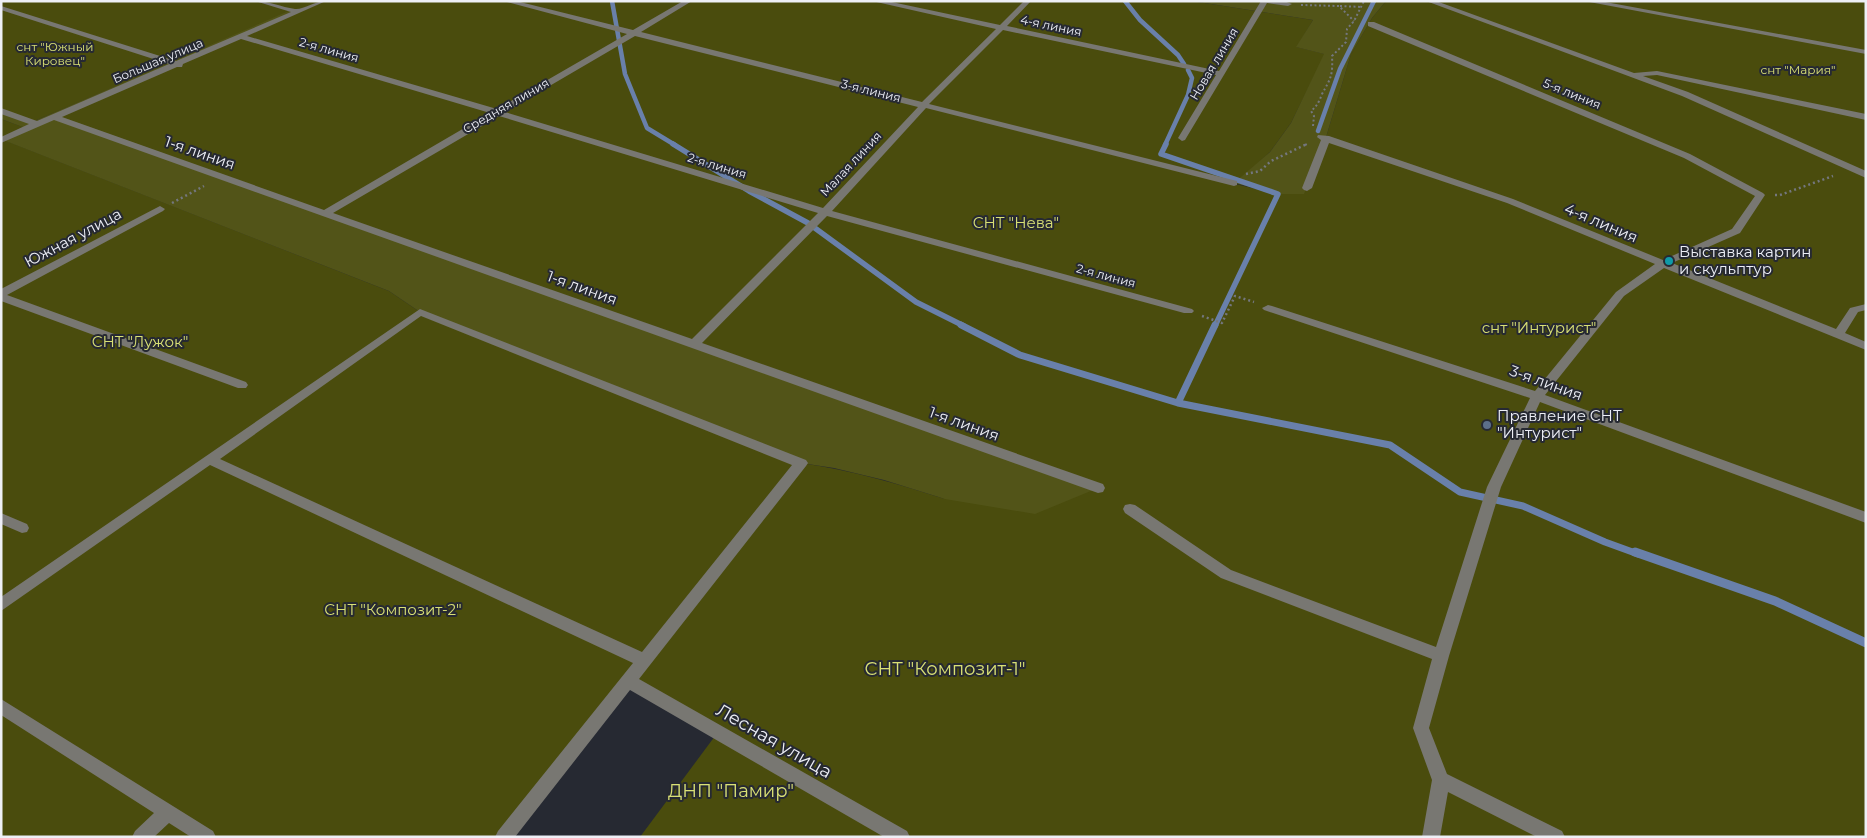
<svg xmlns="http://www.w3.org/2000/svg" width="1867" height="838" font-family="Montserrat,sans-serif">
	<rect width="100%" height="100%" fill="#262932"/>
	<path fill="#4a4c0d" d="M1,1H1192L1313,20L1297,47L1325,54L1291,123L1270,152L1235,184L1278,194L1324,144L1351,54L1372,18L1386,1H1866V837H640L718,732L627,680L504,837H1V119L29,129L4,140L389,291L420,312L801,463C851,470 898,484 945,499L58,117L291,11L32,122L1,111Z"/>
	<path fill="#525418" d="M1192,1H1386L1372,18L1351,54L1324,144L1304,194H1278L1234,183L1270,152L1291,123L1324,54L1296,47L1313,20Z
		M291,10L295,13L59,116L1098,488L1035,514L945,499L884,480L834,468L801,463L420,312L389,291L3,140L28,129L1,119V111L32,122Z"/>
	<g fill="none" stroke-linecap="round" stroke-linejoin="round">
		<path stroke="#6980aa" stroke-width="4.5" d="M612,1L625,74L647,128L675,145
			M1125,1L1140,20L1178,55L1184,64
			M1318,131L1340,69L1374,1
			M1165,145L1188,95L1192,78L1188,70"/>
		<path stroke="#6980aa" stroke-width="5.5" d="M673,144L749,191L808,223L916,302L964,326
			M1166,144L1161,154L1278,194L1215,326"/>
		<path stroke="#6980aa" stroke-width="7" d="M961,325L1020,355L1178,403L1390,445L1460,492L1523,506L1605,542L1638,554
			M1178,403L1215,325"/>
		<path stroke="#6980aa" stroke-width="9" d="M1635,552L1775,601L1866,643"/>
		<path stroke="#74777f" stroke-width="2" stroke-dasharray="2 2.5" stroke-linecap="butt" d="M1301,5L1339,6L1354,21
			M1340,6L1362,7
			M1313,126L1314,116L1311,111C1317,106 1319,102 1322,94C1331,78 1333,75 1332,56L1346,42L1347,29L1354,21L1364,1
			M1305,145L1307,144"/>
		<path stroke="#74777f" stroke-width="2.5" stroke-dasharray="2 3" stroke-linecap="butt" d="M1246,174L1260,171L1271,161L1307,144
			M1775,195H1780L1833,176
			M172,203L204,186
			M1202,316L1222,323L1235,296L1254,302"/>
		<path fill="#787772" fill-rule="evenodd" d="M255,1C269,1 281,7 295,9C303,10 315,1 326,1L247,36L497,109L627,34L503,1H516L633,30L683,1H692L641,32L922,102L996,29L872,1H887L1000,25L1024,1H1031L1007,26L1219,71L1261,1H1284L1292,4L1288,6L1267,3L1185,140L1182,141L1178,138L1216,75L1003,30L929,104L1237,181V185L1234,186L926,108L832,211L1192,309L1194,311L1192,313H1184L827,216L702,343L1103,484L1105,488L1103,492L1098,493L54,120L1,143V137L29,124L1,114V108L37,121L169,64L1,10V6L176,61L291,12ZM635,36L918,107L823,208L505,112ZM241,39L490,113L324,210L62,117L177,67H182L183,64ZM499,116L818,213L692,339L333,213Z
			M1426,1H1436L1634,73L1657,71L1866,114V120L1657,75L1643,76L1688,92L1866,171V178L1682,96Z
			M1584,1H1600L1866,50V54Z
			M1368,22H1374L1690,154L1763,193L1765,195L1740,233L1672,263L1836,329L1850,308L1866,304V310L1858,312L1845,333L1866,342V350L1664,268L1624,296L1545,395L1866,512V523L1540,402L1501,487L1449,656L1429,728L1447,774L1562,831L1565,837H1537L1448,792L1440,837H1422L1432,780L1413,728L1432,659L1221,578L1125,513L1123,509L1125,505L1130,504L1135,505L1231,570L1436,647L1487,487L1530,398L1264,310L1262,308L1268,305L1272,306L1535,391L1616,292L1655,264L1507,203L1329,143L1312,188L1307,191L1304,190L1302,188L1321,140L1317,137L1318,135L1329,136L1513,199L1663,260L1732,229L1755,196L1684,158L1368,26Z
			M160,206L165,209L163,211L7,295L246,382L248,385L246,388H238L1,301V289Z
			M420,309L806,460L808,463L806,466L639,679L907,831L910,837H884L630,690L515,837H495L498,831L633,663L210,465L1,611V597ZM421,316L792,465L642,652L220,459Z
			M1,513L27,524L29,528L27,532L22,533L1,524Z
			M1,699L213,831L216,837H191L169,823L154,837H132L135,831L154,813L1,715Z"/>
	</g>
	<circle fill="#0f9aa8" stroke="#262932" stroke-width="2" cx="1669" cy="261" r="5"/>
	<circle fill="#5c6f8a" stroke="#262932" stroke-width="2" cx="1487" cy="425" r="5"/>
	<g text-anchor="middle" stroke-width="4" stroke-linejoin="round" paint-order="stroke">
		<g font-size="12" fill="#edeff6" stroke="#262932">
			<text transform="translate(1051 26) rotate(12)" y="4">4-я линия</text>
			<text transform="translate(329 50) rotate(16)" y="4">2-я линия</text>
			<text transform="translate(158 61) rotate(-23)" y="4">Большая улица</text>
			<text transform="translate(1214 64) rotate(-59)" y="4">Новая линия</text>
			<text transform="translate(871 91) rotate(14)" y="4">3-я линия</text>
			<text transform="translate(1572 94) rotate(22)" y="4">5-я линия</text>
			<text transform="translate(506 106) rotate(-30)" y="4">Средняя линия</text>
			<text transform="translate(851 164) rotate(-47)" y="4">Малая линия</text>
			<text transform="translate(717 166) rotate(17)" y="4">2-я линия</text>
			<text transform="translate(1106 276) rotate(15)" y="4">2-я линия</text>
		</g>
		<g font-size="12" fill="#d9e075" stroke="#262932">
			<text x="55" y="51">снт "Южный<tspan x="55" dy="14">Кировец"</tspan></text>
			<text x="1798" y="74">снт "Мария"</text>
		</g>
		<g font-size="15" fill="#edeff6" stroke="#262932">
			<text transform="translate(200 153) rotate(19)" y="5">1-я линия</text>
			<text transform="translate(1601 223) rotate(23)" y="5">4-я линия</text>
			<text transform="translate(73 238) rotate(-28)" y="5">Южная улица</text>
			<text transform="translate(582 288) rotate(20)" y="5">1-я линия</text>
			<text transform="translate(1546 383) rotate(20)" y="5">3-я линия</text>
			<text transform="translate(964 424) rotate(20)" y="5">1-я линия</text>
		</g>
		<g font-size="15" fill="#d9e075" stroke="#262932">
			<text x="1016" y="228">СНТ "Нева"</text>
			<text x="1539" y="333">снт "Интурист"</text>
			<text x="140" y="347">СНТ "Лужок"</text>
			<text x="393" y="615">СНТ "Композит-2"</text>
		</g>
		<g font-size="15" fill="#edeff6" stroke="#262932" text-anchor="start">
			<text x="1679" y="257">Выставка картин<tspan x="1679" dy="17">и скульптур</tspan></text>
			<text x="1497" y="421">Правление СНТ<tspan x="1497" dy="17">"Интурист"</tspan></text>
		</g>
		<g font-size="18" fill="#d9e075" stroke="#262932">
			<text x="945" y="675">СНТ "Композит-1"</text>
			<text x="731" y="797">ДНП "Памир"</text>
		</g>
		<g font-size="18" fill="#edeff6" stroke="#262932">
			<text transform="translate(774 741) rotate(30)" y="6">Лесная улица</text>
		</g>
	</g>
	<rect width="1867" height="838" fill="none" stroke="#edeff6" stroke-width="5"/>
</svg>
